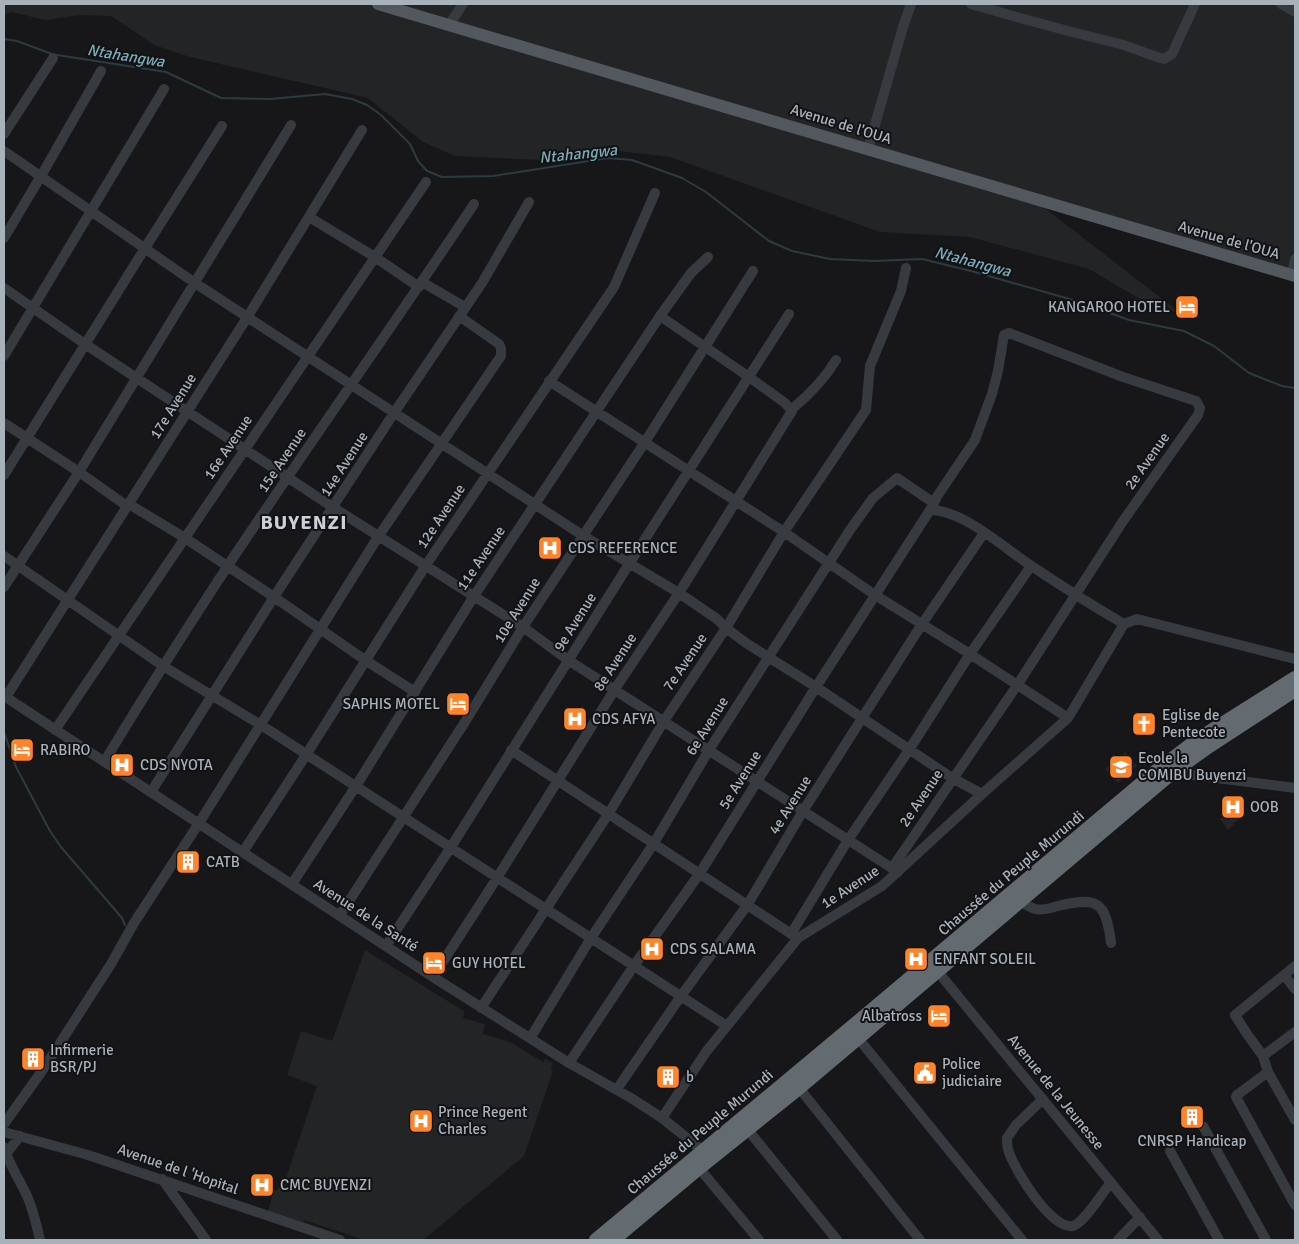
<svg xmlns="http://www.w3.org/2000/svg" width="1299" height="1244" font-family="Signika,sans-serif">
	<rect width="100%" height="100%" fill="#171719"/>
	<path fill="#232426" d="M4,4H1295V276L1033,199L1183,315L1138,298L1089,269L970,237L880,232L670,157L611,150L543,160L455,156L423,142L368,98L190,57L154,45L111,16L81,15L45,20L11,12L4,15Z
		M1125,752L1137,766L1118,783L1105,769Z
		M1234,798L1241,817L1228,830L1220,819Z
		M365,950L464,1011L463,1018L485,1024L483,1034L510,1042L543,1062L545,1059L553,1063L551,1070L553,1071L524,1156L423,1240H364L304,1220L303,1222L268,1211L274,1190L277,1191L281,1177L286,1178L317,1086L287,1075L301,1031L332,1041Z"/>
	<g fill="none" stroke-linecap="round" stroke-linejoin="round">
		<path stroke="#2b3b3f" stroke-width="2" d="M4,39L17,41L52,54
			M57,55L166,72L221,98L270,99L325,94L352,99L367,105L381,115L410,144L418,161L427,171L442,177L493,176L608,158L632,160L682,178L706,192L769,241L792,251L830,259L874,261L922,259L971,271L1080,302L1129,320L1184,331L1214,346L1249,373L1282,386L1295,388
			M4,732L16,767L50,831L61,847L122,918L125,925"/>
		<path stroke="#373a3f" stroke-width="10" d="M971,4C1019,18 1067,31 1116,43C1133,47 1148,55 1164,59L1172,54L1195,4
			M1281,4L1295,12
			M449,25L463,4
			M4,134L53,58
			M868,149L903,27L911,4
			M4,151L195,283L582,535L679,593L717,619L726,628L746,643L816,687L952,778L982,794
			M309,217L375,257L419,287
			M4,238L41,176L101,71
			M1292,275L1295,259
			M422,282L465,307
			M4,288L85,344L334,508L523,627L568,660L898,872
			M4,356L164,89
			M549,381L784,532L875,595L970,654L1068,718
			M792,409C809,395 824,380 836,360
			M4,423L79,472L127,506H132L142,512L185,538L274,597L365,660L415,692
			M4,475L145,248L222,126
			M930,510C964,510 1005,549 1033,567C1063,587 1093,606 1124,624L1137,619L1295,659
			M4,556L163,666L261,725L727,1026
			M4,587L79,472L291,125
			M4,696L433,977L569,1063L631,1098L662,1118L708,1155
			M6,697L248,316L362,130
			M55,730L426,182
			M511,750L796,937
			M104,762C144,696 185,631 227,567C308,445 393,326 474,204
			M1169,772L1295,788
			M151,792L274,597L394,413L482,283L529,202
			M243,852L306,755L426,565L614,287L655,193
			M292,884L356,786L474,596L660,316L691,273L708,257
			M1020,902C1025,904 1030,907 1035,909C1042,911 1051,908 1058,906C1098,896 1106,902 1111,943
			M340,915L465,722L523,627L645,442L753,271
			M791,934L848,840L909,750L970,654L1031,566
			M386,946L451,847L629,564L789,314
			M1295,966L1235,1015L1247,1034L1263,1056L1268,1072L1295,1120
			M934,967L1158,1240
			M1284,975L1295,989
			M433,977L497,878L615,689L679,593L792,411L785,403L749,377L660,316
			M481,1008L609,813L664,721L726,628L784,532L866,410L870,366L901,291L906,268
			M531,1037L591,938L654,843L709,750L850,530L873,498L897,478L934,503
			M858,1038L1022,1240
			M1263,1056L1295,1032
			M569,1063L633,967L700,873L816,687L930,510L938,495L975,440L992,394L998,371L1004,335L1009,333L1123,377L1196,401L1200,408L1198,415L1123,521L1018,684L892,868
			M1268,1072L1237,1095L1236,1097L1295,1205
			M796,1084L920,1240
			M617,1089L681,996L748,904L803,811L922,624L984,533
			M1043,1099L1016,1125L1007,1138C1007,1141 1007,1146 1008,1149C1013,1168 1051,1230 1073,1226C1084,1223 1103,1192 1111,1182
			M662,1118L706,1052L798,938L882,886L982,794L1068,718L1124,624
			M4,1124L42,1071L111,964L134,923L199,823L378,537L501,356V348L499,344L459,316
			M1203,1126L1266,1240
			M748,1130L837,1240
			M4,1132L88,1155L340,1240
			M4,1147C9,1165 20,1180 28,1198C33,1211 37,1226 40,1240
			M1170,1151L1219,1240
			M6,1154L20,1136
			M699,1168L759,1240
			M162,1179L206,1240
			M1118,1240L1140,1217"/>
		<path stroke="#53585e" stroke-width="12" d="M378,4L1295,276"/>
		<path stroke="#636a70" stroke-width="14" d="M596,1240L847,1031L1155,772L1197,740L1295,678
			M613,1240L699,1168L799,1088L1173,772L1205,749L1295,690"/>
	</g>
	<defs>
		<symbol id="hotel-square" viewBox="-11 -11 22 22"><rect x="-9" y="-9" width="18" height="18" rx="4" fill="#ff8429" stroke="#121214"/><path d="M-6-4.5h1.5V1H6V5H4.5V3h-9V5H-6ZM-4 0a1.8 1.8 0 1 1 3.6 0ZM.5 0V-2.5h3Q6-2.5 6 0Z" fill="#fff"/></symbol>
		<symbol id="hospital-square" viewBox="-11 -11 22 22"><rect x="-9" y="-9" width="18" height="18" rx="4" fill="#ff8429" stroke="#121214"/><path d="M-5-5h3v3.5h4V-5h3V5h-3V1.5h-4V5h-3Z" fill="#fff"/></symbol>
		<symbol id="church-square" viewBox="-11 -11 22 22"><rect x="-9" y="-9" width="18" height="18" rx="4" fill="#ff8429" stroke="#121214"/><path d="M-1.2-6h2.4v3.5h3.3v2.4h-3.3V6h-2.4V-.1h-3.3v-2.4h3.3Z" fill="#fff"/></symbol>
		<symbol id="school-square" viewBox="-11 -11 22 22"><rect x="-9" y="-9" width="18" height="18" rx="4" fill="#ff8429" stroke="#121214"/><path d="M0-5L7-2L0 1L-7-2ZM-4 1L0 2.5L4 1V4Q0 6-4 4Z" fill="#fff"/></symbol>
		<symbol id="building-square" viewBox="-11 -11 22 22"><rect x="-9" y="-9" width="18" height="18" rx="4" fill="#ff8429" stroke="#121214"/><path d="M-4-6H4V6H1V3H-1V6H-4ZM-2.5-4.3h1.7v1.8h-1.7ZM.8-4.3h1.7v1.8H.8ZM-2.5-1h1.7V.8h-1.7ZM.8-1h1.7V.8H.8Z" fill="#fff"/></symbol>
		<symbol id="civic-square" viewBox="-11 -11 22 22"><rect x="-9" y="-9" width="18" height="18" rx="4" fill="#ff8429" stroke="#121214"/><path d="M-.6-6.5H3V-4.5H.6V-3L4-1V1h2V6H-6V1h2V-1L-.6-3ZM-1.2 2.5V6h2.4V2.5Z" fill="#fff"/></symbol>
	</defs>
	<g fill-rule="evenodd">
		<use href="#hotel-square" x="1173" y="293" width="28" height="28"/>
		<use href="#hospital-square" x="536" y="534" width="28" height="28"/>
		<use href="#hotel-square" x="444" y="690" width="28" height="28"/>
		<use href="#hospital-square" x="561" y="705" width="28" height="28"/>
		<use href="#church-square" x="1130" y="710" width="28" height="28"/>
		<use href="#hotel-square" x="8" y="736" width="28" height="28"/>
		<use href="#hospital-square" x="108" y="751" width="28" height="28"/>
		<use href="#school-square" x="1107" y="753" width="28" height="28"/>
		<use href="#hospital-square" x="1219" y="793" width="28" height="28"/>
		<use href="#building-square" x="174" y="848" width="28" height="28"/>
		<use href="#hospital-square" x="638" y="935" width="28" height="28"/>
		<use href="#hospital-square" x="902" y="945" width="28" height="28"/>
		<use href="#hotel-square" x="420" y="949" width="28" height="28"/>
		<use href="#hotel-square" x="925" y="1002" width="28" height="28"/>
		<use href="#building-square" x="19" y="1045" width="28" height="28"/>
		<use href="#civic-square" x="911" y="1059" width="28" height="28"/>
		<use href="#building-square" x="654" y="1063" width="28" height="28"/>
		<use href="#building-square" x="1178" y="1103" width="28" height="28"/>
		<use href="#hospital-square" x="407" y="1107" width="28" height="28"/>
		<use href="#hospital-square" x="248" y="1171" width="28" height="28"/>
	</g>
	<g text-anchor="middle" stroke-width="4" stroke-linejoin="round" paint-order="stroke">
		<g font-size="15" fill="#a8b2ba" stroke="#121214">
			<text transform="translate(841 124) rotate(17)" y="5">Avenue de l'OUA</text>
			<text transform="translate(1229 240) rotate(16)" y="5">Avenue de l'OUA</text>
			<text transform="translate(173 406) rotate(-58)" y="5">17e Avenue</text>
			<text transform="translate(228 447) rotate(-56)" y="5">16e Avenue</text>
			<text transform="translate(282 460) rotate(-56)" y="5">15e Avenue</text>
			<text transform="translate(1147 461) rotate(-55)" y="5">2e Avenue</text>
			<text transform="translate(344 464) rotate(-57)" y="5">14e Avenue</text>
			<text transform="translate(441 516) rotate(-56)" y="5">12e Avenue</text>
			<text transform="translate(481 558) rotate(-56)" y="5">11e Avenue</text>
			<text transform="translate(517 610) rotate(-58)" y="5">10e Avenue</text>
			<text transform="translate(575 622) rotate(-58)" y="5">9e Avenue</text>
			<text transform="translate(615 662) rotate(-57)" y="5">8e Avenue</text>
			<text transform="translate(685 662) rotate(-56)" y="5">7e Avenue</text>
			<text transform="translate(707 726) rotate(-58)" y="5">6e Avenue</text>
			<text transform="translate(740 780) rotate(-58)" y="5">5e Avenue</text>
			<text transform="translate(921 798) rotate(-56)" y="5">2e Avenue</text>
			<text transform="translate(790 805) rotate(-58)" y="5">4e Avenue</text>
			<text transform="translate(1011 873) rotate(-40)" y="5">Chaussée du Peuple Murundi</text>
			<text transform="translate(850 887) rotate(-33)" y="5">1e Avenue</text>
			<text transform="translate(366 915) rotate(33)" y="5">Avenue de la Santé</text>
			<text transform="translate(1056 1092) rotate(51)" y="5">Avenue de la Jeunesse</text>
			<text transform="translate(700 1132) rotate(-40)" y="5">Chaussée du Peuple Murundi</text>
			<text transform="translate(178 1169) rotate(19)" y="5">Avenue de l 'Hopital</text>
		</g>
		<g font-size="15" fill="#a8b2ba" stroke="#121214" text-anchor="start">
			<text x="1170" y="312" text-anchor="end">KANGAROO HOTEL</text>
			<text x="568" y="553">CDS REFERENCE</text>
			<text x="440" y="709" text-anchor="end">SAPHIS MOTEL</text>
			<text x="1162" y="720">Eglise de<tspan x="1162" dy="17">Pentecote</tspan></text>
			<text x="592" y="724">CDS AFYA</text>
			<text x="40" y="755">RABIRO</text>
			<text x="1138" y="763">Ecole la<tspan x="1138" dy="17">COMIBU Buyenzi</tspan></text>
			<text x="140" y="770">CDS NYOTA</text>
			<text x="1250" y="812">OOB</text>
			<text x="206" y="867">CATB</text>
			<text x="670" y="954">CDS SALAMA</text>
			<text x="934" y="964">ENFANT SOLEIL</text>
			<text x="452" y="968">GUY HOTEL</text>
			<text x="922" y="1021" text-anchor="end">Albatross</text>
			<text x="50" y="1055">Infirmerie<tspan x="50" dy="17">BSR/PJ</tspan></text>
			<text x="942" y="1069">Police<tspan x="942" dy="17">judiciaire</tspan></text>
			<text x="686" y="1082">b</text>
			<text x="438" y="1117">Prince Regent<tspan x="438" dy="17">Charles</tspan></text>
			<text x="1192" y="1146" text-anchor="middle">CNRSP Handicap</text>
			<text x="280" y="1190">CMC BUYENZI</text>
		</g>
		<g font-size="16" font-style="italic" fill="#7babb9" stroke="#121214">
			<text transform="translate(126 55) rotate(9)" y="6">Ntahangwa</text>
			<text transform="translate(578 153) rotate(-6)" y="6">Ntahangwa</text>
			<text transform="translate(973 261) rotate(15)" y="6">Ntahangwa</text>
		</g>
		<g font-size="20" font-weight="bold" letter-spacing="1" fill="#c9d0d6" stroke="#121214">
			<text x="304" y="529">BUYENZI</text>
		</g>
	</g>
	<rect width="1299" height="1244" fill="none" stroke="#a8b2ba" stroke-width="10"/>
</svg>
